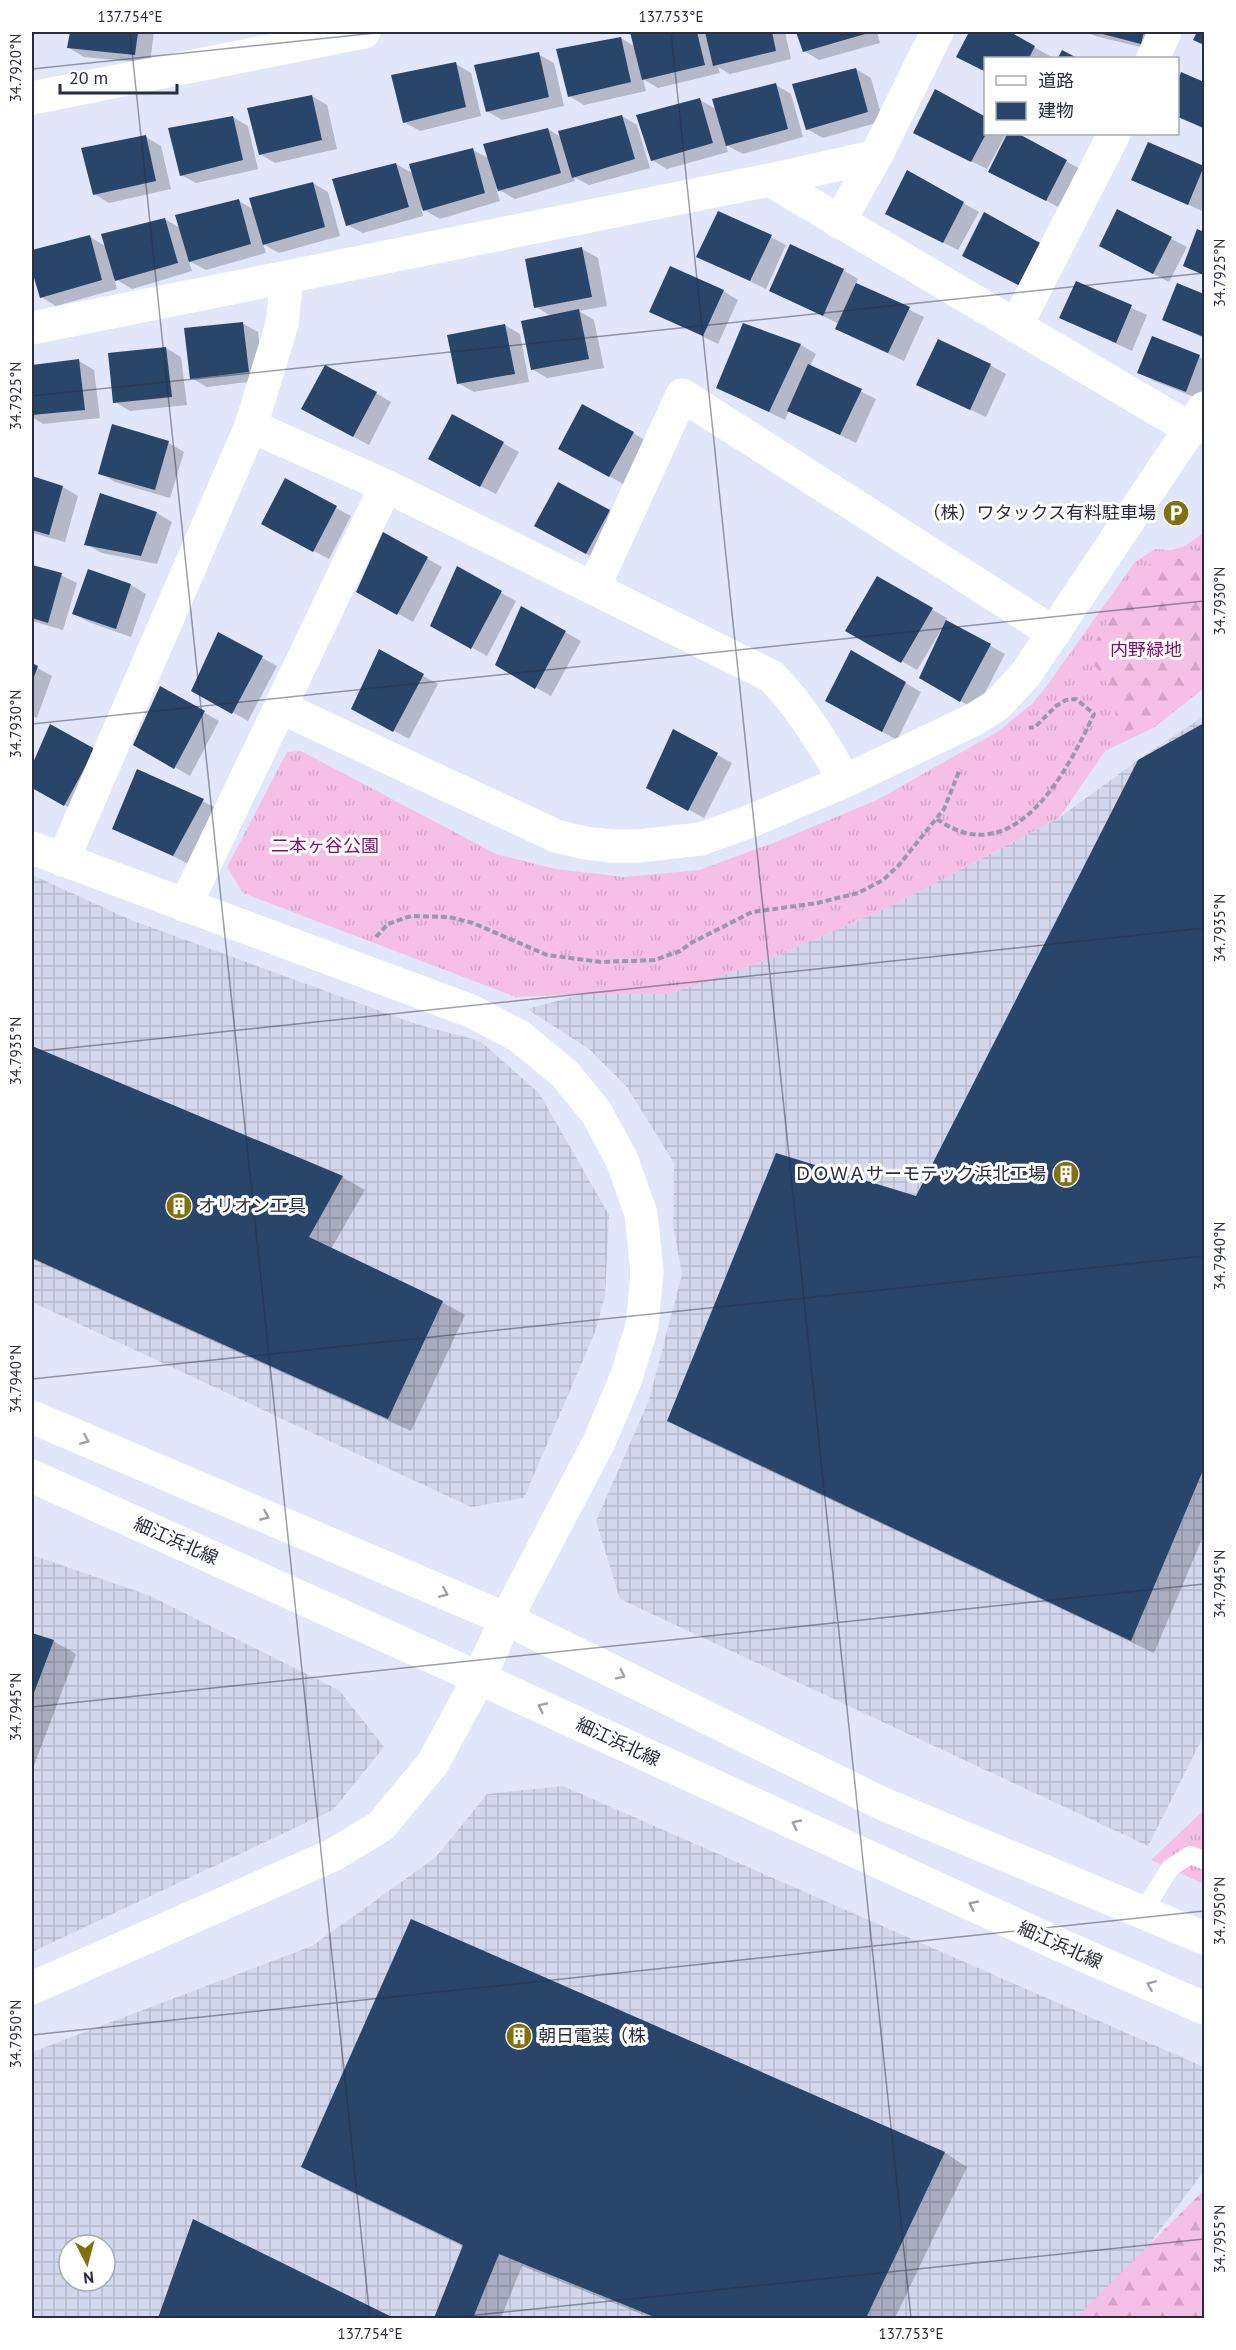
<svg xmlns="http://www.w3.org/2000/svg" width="1236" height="2350" font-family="'PT Sans','Noto Sans JP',sans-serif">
	<defs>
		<pattern id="industrial-grid" width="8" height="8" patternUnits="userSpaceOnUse" patternTransform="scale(1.5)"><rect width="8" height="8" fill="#d2d7ee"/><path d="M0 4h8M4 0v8" fill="none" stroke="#b4b9cd"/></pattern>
		<pattern id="grass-tufts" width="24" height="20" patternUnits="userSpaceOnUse" patternTransform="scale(1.5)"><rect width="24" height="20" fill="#f6bfe6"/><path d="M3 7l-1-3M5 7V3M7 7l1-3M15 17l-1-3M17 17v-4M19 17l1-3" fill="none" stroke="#d3a4c6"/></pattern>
		<pattern id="forest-firs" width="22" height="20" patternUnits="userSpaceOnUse" patternTransform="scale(1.5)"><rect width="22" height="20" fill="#f6bfe6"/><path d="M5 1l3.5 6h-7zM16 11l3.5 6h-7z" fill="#d3a4c6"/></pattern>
	</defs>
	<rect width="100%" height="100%" fill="#e2e6fb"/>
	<path fill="url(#industrial-grid)" fill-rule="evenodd" d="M1204,716V1735L1148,1846L620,1599L596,1521L649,1400L682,1274L673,1225L674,1163L627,1087L589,1049L527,1009L598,990L668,994L765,961L891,906L1059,818L1138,760Z
		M32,875L131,920L416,1024L480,1041L539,1093L609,1215L605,1296L595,1332L524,1498L471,1507L32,1302Z
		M32,1555L148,1595L339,1690L384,1747L333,1810L32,1952Z
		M563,1786L1204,2067V2171L1113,2293L1079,2318H32V2052L312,1946L436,1857L487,1794ZM69,2245H105V2281H69Z"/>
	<path fill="url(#grass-tufts)" d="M1204,530V688L1155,727L1105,751L1059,818L891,906L765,961L668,994H584L516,997L243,893L227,867L287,752L301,751L496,854L555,869L624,877L699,870L776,842L877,800L997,732L1032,704L1046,687L1135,562L1155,549L1171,550L1183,547L1201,535Z
		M1204,1810V1884L1151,1860Z"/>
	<path fill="url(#forest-firs)" d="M1204,543V671L1148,721L1117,738L1114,694L1096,667L1083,660L1138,576L1152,562L1188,558Z
		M1204,2190V2318H1076Z"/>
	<path fill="#0003" d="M71,32H154L150,63L84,57L69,48Z
		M217,32H241V34Z
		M641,32H785L791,59L730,74L718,67L720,73L658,88L643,79L646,91L584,105L569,96L621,38L635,47L632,33Z
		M798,32H877L880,43L819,60L804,51Z
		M971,32H1007L1050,56L1048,58L958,57Z
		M1087,32H1162L1157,51L1095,36Z
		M538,54L554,63L564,106L502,120L487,111Z
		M456,64L471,73L481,116L420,131L404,122Z
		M856,69L871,78L883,121L823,138L807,129Z
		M1182,74L1204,84V129L1178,117V84Z
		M776,85L791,94L803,137L743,154L726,145L728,152L667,169L652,160L700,100L716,109Z
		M312,96L327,105L337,149L275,163L260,154Z
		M622,116L637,125L650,168L589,185L574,177L575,181L515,199L496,188L500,201L440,219L421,208L423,216L363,233L347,225L396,164L414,174L473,150L490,159L548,129L562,138Z
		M233,117L248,126L258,169L196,183L181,175Z
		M986,134H1006L987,169L930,141Z
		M1009,134H1016L1082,170L1062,209L990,171Z
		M146,137L161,146L171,189L109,203L94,194Z
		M1149,144L1204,168V212L1133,179Z
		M907,172L979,212L958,250L902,222Z
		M313,183L328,192L340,236L279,253L263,244L266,253L206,270L189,261L192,271L132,289L114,278L117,289L56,306L41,297L32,266V251L90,237L107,247L165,219L180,228L239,201L254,210Z
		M1118,211L1187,247L1169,282L1116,254Z
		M1198,231L1204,234V276L1185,265Z
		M771,237L786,245L766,289L698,256Z
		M582,249L598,258L607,306L579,311L594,320L604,368L547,378L532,369L551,316L536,307Z
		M843,270L858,279L856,284L924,317L904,361L852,337L837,328L839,324L771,290Z
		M1077,283L1147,315L1132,351L1061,318Z
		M1177,285L1204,296V338L1163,319Z
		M723,291L738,300L718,344L651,311Z
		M242,323L258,332L263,380L207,387L191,378Z
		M505,325L520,334L529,382L474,392L458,383Z
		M744,325L801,345L816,354L810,366L876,399L856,443L789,410L785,420L718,387Z
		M1153,338L1204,359V392L1202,400L1154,381L1139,372Z
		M166,348L181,357L187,405L130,411L115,402Z
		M79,361L94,370L100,418L43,424L32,417V366Z
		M990,365L1006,374L986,417L918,385Z
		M376,393L391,402L369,445L318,418Z
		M453,416L519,452L496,494L445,468Z
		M113,426L169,443L184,452L170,498L115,482L100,473Z
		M633,433L648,442L625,485L575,457Z
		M32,478L63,487L78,496L65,542L32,533Z
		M336,508L351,516L329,559L278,532Z
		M609,511L625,520L602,562L551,535Z
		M157,513L172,522L157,564L102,553L86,544Z
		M384,534L442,567L413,622L358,591Z
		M32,566L61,575L77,583L63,630L32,621Z
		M458,569L516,601L487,656L432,625Z
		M88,571L131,585L146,594L131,637L89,622L74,614Z
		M877,578L947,618L946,621L1005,654L976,710L921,678L943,631L941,630L917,670L848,630Z
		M522,608L581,641L551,696L496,665Z
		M219,634L277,666L248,721L193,690Z
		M379,652L438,684L409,739L353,708Z
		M852,652L921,692L897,740L843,710Z
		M32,665L52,676L37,718L32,716Z
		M161,688L219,721L190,776L135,744Z
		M1204,725V1534L1154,1653L692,1434L669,1421L917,1198L1139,761Z
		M51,726L110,759L80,814L32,786V768Z
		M674,731L732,763L704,818L648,787Z
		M137,771L219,809L189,864L114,828Z
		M32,1047L342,1177L365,1190L331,1249L442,1302L465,1315L411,1431L32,1259Z
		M32,1634L53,1641L76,1654L32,1771Z
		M412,1921L945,2153L967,2167L895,2318H651L522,2266L501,2318H436L464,2247L326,2180L303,2167Z
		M194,2221L391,2318H159Z"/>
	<path fill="#2a456a" d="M70,32H138L135,55L67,48Z
		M630,32H697L705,65L642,80Z
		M705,32H772L776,51L713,66Z
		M796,32H864L865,34L803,52Z
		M969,32H1010L1035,46L1029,58H986V72L956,57Z
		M1095,32H1144L1141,44Z
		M1197,32H1204V45L1193,40Z
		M621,37L631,82L568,97L556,49Z
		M1062,50L1077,58H1058Z
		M539,52L549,97L486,112L474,65Z
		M456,62L466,107L403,123L391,75Z
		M856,68L868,112L806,130L792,84Z
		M1181,72L1204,82V128L1178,117V80Z
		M776,83L788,129L726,146L712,99Z
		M935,89L986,117V134L971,162L913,133Z
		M312,95L322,140L259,155L247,108Z
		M700,98L713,143L651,161L636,115Z
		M622,115L635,159L572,178L558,131Z
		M233,116L243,160L180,176L168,128Z
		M548,128L561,173L498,191L483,144Z
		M1007,134H1019L1067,160L1046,201L988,172Z
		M146,135L156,181L93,195L81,148Z
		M1148,142L1204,166L1188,205L1131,180Z
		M473,148L485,193L423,211L409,164Z
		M396,163L409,207L346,226L332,179Z
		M907,170L964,202L943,243L885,214Z
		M313,182L325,227L263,245L249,198Z
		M239,199L251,244L189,262L175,215Z
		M1117,209L1172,237L1153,274L1099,246Z
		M718,211L772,235L750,281L696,257Z
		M984,212L1042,244L1020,286L962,256Z
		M165,218L178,263L115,281L101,234Z
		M1197,229L1204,232V275L1183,266Z
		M90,235L102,280L40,298L32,271V250Z
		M790,244L844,269L823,316L769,291Z
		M582,247L592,297L534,308L525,259Z
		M670,266L724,290L703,336L649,312Z
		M1076,281L1132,305L1116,343L1059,318Z
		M856,283L910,307L888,353L835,329Z
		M1177,283L1204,294V337L1162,320Z
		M579,309L589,359L531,370L521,321Z
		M243,322L249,372L190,379L184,328Z
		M743,323L801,344L769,412L716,388Z
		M505,324L515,374L457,384L447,335Z
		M1152,336L1200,355L1186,392L1137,373Z
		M938,339L991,364L970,410L916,385Z
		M166,347L172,397L113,403L108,353Z
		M79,359L85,410L32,415V365Z
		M808,364L862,389L840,435L787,411Z
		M325,365L377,392L353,437L301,409Z
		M582,404L634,432L609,477L558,449Z
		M452,414L504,442L480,487L428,459Z
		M112,424L169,441L155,490L98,474Z
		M32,476L63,486L49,535L32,530Z
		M285,478L337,506L313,552L261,524Z
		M558,482L610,510L586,554L534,526Z
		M100,493L157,512L141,556L84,545Z
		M383,532L428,557L397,615L356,592Z
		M32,565L62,573L48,623L32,618Z
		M457,566L502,591L471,649L430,626Z
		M88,569L131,584L116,629L72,614Z
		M877,576L933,608L901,663L845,631Z
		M521,606L566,631L535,689L495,665Z
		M946,620L991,644L960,702L919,678Z
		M218,632L263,656L232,714L191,691Z
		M379,649L424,674L393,732L351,709Z
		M851,650L906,682L882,732L825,701Z
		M32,663L38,666L32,682Z
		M160,686L205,711L174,769L133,745Z
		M1204,723V1468L1131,1641L667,1421L776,1153L916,1196L1138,760Z
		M50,724L95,749L64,806L32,788V765Z
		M673,729L718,753L688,811L646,788Z
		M137,769L204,799L173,856L112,829Z
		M32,1046L343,1176L309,1237L443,1301L388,1419L32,1258Z
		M32,1633L54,1640L32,1698Z
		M411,1919L945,2152L866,2318H657L499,2254L473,2318H434L463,2245L301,2167Z
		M193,2219L394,2318H158Z"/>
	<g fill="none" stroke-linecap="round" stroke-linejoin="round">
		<path stroke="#9599ad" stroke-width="4" stroke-dasharray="6 3" stroke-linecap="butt" d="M937,819C1014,874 1067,772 1094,714L1076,699L1066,700L1056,706L1035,727L1029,728
			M376,937L388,924L411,916L449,917L473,923L547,955L601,962L655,960L680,951L691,943L752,912L817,903L858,893L883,880L899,865L944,809L960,769"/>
		<path stroke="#fff" stroke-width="18" d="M1143,1912L1170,1868L1190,1855L1204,1860"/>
		<path stroke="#fff" stroke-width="33" d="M1153,58L1165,32
			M32,98L364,32
			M770,180L1192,430
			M839,222L876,156
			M1016,326L1114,134
			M32,328L770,180L876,156L937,32
			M251,426L386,486L771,676C802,707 823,744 845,781
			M594,587L682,395L1054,633
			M280,707L556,836L585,843L612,846H638L701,839L751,821L845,781L973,720L997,705L1025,675L1204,408
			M63,860L251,426L282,324L287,278
			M185,906L386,486"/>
		<path stroke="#fff" stroke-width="33" d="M32,848L471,1011L519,1036L565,1074L596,1112L622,1160L641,1214L647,1272L642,1326L626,1378L599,1442L506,1619L479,1678L433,1763L381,1826L333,1855L32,1988"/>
		<path stroke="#fff" stroke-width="33" d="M32,1417L506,1619L881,1803L1204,1938
			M32,1476L479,1678L1058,1944L1204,2008"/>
	</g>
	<defs><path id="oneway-chevron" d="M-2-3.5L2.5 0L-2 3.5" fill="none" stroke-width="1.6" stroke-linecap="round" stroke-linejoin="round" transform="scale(1.5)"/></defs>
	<g stroke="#9fa0a9">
		<use href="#oneway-chevron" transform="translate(85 1440) rotate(23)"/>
		<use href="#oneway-chevron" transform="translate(265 1516) rotate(23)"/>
		<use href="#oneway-chevron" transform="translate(444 1593) rotate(23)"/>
		<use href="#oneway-chevron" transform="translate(621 1675) rotate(26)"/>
		<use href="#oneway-chevron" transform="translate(542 1707) rotate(-155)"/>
		<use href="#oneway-chevron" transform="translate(796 1824) rotate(-155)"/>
		<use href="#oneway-chevron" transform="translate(973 1905) rotate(-155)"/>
		<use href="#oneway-chevron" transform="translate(1151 1985) rotate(-157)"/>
	</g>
	<path fill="none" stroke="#292c3f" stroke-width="1.5" stroke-opacity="0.45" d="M130,32L370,2318M671,32L911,2318M32,69L385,32M32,396L1204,273M32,724L1204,601M32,1052L1204,928M32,1379L1204,1256M32,1707L1204,1584M32,2035L1204,1911M448,2318L1204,2239"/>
	<defs>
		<symbol id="parking-disc" viewBox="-11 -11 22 22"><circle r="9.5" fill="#82700e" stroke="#fff"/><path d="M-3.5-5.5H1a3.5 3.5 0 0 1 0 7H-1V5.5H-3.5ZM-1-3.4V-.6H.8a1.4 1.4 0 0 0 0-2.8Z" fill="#fff"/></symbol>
		<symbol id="building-disc" viewBox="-11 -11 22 22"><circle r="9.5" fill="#82700e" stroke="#fff"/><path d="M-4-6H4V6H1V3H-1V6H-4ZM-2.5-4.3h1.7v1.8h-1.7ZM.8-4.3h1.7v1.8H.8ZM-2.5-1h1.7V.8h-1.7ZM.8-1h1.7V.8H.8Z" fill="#fff"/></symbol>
	</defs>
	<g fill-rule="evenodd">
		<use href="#parking-disc" x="1161" y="498" width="30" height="30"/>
		<use href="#building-disc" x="1051" y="1159" width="30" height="30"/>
		<use href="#building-disc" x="164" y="1191" width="30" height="30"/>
		<use href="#building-disc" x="504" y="2021" width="30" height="30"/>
	</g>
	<g text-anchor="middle" stroke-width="6" stroke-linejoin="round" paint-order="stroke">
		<g font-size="18" fill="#292c3f" stroke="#fff" text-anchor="end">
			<text x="1156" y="519">（株）ワタックス有料駐車場</text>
			<text x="1046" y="1180">ＤＯＷＡサーモテック浜北工場</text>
			<text x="198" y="1212" text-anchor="start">オリオン工具</text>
			<text x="538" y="2042" text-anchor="start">朝日電装（株</text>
		</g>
		<g font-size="18" fill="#820f6f" stroke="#fff">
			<text x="1146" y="656">内野緑地</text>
			<text x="325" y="852">二本ヶ谷公園</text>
		</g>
		<g font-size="18" fill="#292c3f" stroke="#fff">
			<text transform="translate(176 1541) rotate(24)" y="6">細江浜北線</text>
			<text transform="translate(618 1742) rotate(25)" y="6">細江浜北線</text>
			<text transform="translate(1060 1945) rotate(24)" y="6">細江浜北線</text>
		</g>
	</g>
	<rect width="1236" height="2350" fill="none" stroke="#ffffff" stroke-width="66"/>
	<rect x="984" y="57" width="195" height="78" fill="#ffffff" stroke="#a9abb2" stroke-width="1.5"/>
	<rect x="996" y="76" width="30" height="9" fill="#ffffff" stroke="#a9abb2" stroke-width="1.5"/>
	<text x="1038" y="87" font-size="18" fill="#292c3f">道路</text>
	<rect x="996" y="102" width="30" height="18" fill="#2a456a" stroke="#a9abb2" stroke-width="1.5"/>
	<text x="1038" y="117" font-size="18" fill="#292c3f">建物</text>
	<g transform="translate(87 2263) rotate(174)"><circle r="28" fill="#ffffff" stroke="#a9abb2" stroke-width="1.5"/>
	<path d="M0-4.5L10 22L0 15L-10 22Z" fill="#82700e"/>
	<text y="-9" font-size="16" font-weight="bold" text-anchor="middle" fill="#292c3f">N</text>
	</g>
	<path d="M60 84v9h117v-9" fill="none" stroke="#292c3f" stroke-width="3"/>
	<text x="69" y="84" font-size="18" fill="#292c3f" stroke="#ffffff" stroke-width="4.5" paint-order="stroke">20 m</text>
	<rect x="33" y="33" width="1170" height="2284" fill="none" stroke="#292c3f" stroke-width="2"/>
	<g font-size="15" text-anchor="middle" fill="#292c3f">
		<text x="130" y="22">137.754°E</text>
		<text x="671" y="22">137.753°E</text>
		<text transform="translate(16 68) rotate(-90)" y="5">34.7920°N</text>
		<text transform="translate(1220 273) rotate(-90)" y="5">34.7925°N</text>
		<text transform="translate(16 396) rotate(-90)" y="5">34.7925°N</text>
		<text transform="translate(1220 601) rotate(-90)" y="5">34.7930°N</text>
		<text transform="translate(16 724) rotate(-90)" y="5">34.7930°N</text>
		<text transform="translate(1220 928) rotate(-90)" y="5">34.7935°N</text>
		<text transform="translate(16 1051) rotate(-90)" y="5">34.7935°N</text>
		<text transform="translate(1220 1256) rotate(-90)" y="5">34.7940°N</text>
		<text transform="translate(16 1379) rotate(-90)" y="5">34.7940°N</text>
		<text transform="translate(1220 1584) rotate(-90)" y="5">34.7945°N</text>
		<text transform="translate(16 1707) rotate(-90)" y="5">34.7945°N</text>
		<text transform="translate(1220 1911) rotate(-90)" y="5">34.7950°N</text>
		<text transform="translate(16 2034) rotate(-90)" y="5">34.7950°N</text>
		<text transform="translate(1220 2239) rotate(-90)" y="5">34.7955°N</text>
		<text x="370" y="2339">137.754°E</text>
		<text x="911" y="2339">137.753°E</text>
	</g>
</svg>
